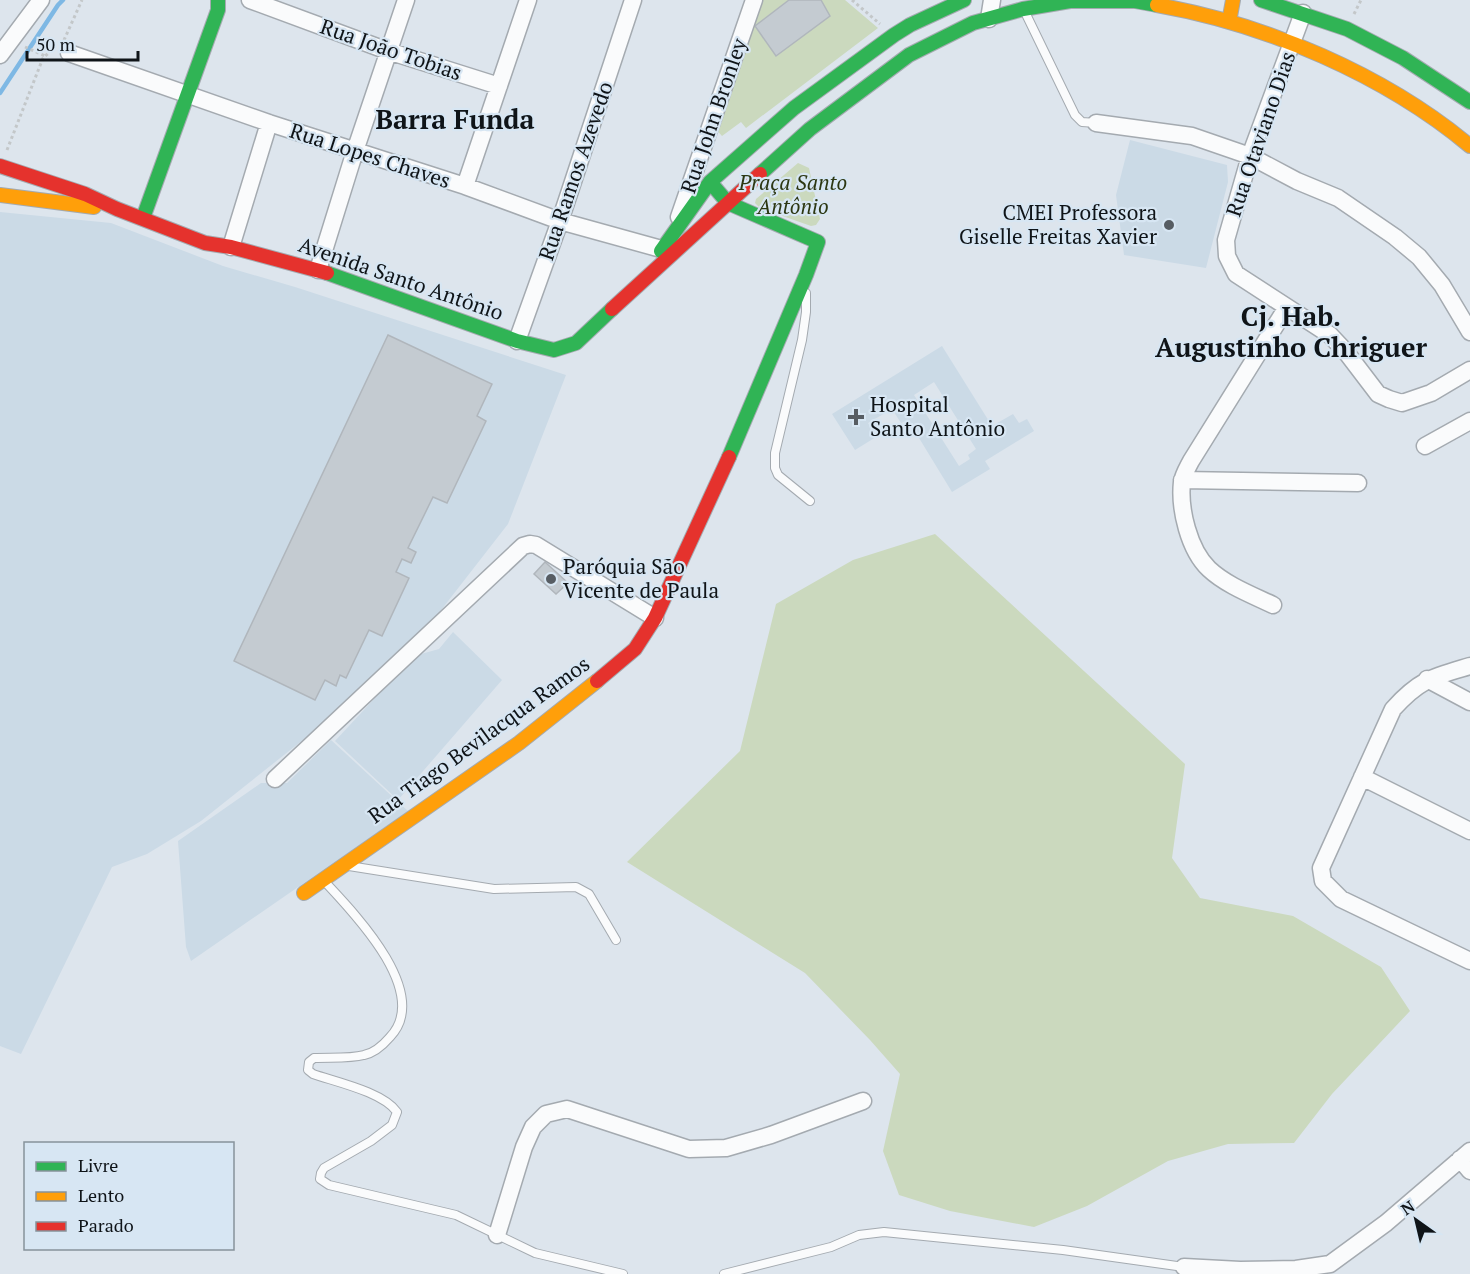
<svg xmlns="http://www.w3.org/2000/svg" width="1470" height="1274" font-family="'PT Serif',serif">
	<rect width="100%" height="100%" fill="#dde5ed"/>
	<path fill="#cbdae6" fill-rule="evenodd" d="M1130,140L1227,165L1228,182L1206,268L1124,255L1116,195Z
		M0,212L111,223L223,266L295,287L566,375L508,524L431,623L343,708L201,821L147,854L112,867L21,1054L0,1046Z
		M942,346L992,426L1013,414L1019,423L1027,419L1034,431L985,461L990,469L952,492L908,420L901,423L892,409L868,423L876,437L855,450L832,414ZM934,382L976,449L968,455L970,459L959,466L914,395Z
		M453,632L502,680L398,800L335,741L414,656L439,649Z
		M331,740L408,811L191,961L186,947L178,841L261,783H287Z"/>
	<path fill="#cbd9be" d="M759,0H845L878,28L746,128L741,122L722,136L714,127Z
		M798,163L809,168L820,219L816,225L811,226L760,208L755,203L756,199Z
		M935,534L1185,764L1172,858L1200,898L1293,916L1381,967L1410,1011L1332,1094L1294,1143L1228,1144L1168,1161L1087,1206L1034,1227L950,1211L899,1195L883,1151L900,1074L870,1040L805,973L627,862L740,751L776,604L853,560Z"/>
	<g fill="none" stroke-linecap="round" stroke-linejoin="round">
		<path stroke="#7eb8e4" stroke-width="4.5" d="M0,93L58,5L63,0"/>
	</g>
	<path fill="#c4cbd1" stroke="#b0b6bc" stroke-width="1.5" d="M789,0H821L830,16L776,56L755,26Z
		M388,335L492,384L477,416L486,421L447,503L433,497L408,548L416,552L411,563L402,559L396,572L409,578L382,636L369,630L346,678L340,675L336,686L325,680L315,700L234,661Z
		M545,562L568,583L556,594L534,574Z"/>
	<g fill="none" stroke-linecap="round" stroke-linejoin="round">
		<defs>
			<path id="lane" d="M1024,10L1075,115L1082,122L1096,123
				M806,293V312L802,340L775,453V468L778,475L810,501
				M349,866L494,889L576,887L589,894L616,940
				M325,882C354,913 432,993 390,1037C384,1044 374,1053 364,1055C349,1059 329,1057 314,1058L309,1062L308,1070L313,1074C336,1082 383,1092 397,1112L392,1125L371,1141L324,1168L321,1173L320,1179L329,1185L456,1215L535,1253L623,1274
				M724,1274L831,1247L859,1235L884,1232L1063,1250L1184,1267"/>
			<path id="street" d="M250,0L388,51L499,86
				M1303,13L1250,156L1226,240L1227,256L1236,274L1330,335L1346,352L1378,394L1389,399L1402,403L1431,393L1470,370
				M989,19L992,0
				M69,53L269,123L465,186L560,221L672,252
				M0,55L41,0
				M1096,123L1192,136L1250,156L1297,181L1338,198L1395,237L1419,257L1442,285L1470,332
				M465,186L528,0
				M679,217L754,0
				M231,247L269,123
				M318,270L355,151L406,0
				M517,341L560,221L633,0
				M1425,446L1470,421
				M1182,480L1358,483
				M1273,605C1252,595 1226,585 1209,569C1189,550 1179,509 1182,482C1183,475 1188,467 1191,461L1287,307
				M1470,666C1433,677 1420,679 1393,709L1321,868L1323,881L1341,899L1470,961
				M1427,679L1470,702
				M1362,777L1470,831
				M275,779L523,546L530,544L536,545L655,618
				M1460,1159L1470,1171
				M497,1235L524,1147L533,1127L546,1114L567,1109L689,1149L726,1148L771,1135L863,1101
				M1184,1267L1240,1270L1296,1269L1330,1264L1386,1223L1470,1151"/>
			<path id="fast" d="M1261,0L1347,29L1403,58L1470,102
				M760,174L810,129L909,55L973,23L1023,9L1070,1H1135L1157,5
				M710,182L728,203L818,242L806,275L729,457
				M143,218L218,10V0
				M661,251L710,182L794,108L894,35L910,25L964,0
				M327,273L517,341L554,350L576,343L612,309"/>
			<path id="slow" d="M1157,5C1266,24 1385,75 1470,146
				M1229,22L1233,0
				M0,195L94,207
				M304,893L519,743L597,681"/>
			<path id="jam" d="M0,166L85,194L117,209L205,243L231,247L327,273
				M612,309L760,174
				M597,681L635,649L655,618L729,457"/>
		</defs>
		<use href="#lane" stroke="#a4aab0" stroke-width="10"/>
		<use href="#street" stroke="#a4aab0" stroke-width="19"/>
		<use href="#fast" stroke="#a4aab0" stroke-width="16"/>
		<use href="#slow" stroke="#a4aab0" stroke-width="16"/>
		<use href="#jam" stroke="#a4aab0" stroke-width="16"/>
		<path stroke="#c3c7c9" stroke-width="3" stroke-dasharray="3 3" stroke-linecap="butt" d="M852,0L880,24
			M1354,14L1361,0
			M64,40L82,0
			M25,47L45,56
			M7,150L43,58L54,48"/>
		<use href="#lane" stroke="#fafbfc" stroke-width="8"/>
		<use href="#street" stroke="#fafbfc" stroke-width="16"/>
		<use href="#fast" stroke="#30b455" stroke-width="14"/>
		<use href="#slow" stroke="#ff9f0a" stroke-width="14"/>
		<use href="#jam" stroke="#e5322d" stroke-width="14"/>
	</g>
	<g fill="#575d63" stroke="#d7e6f3" stroke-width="2">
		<circle cx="1169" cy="225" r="6"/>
		<path d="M853 408h6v6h6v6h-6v6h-6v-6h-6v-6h6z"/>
		<circle cx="551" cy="579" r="6"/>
	</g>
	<g text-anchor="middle" stroke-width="4.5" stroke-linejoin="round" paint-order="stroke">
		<g font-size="21" fill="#0f1418" stroke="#d7e6f3">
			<text transform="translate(391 50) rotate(19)" y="7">Rua João Tobias</text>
			<text transform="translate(714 116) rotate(-71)" y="7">Rua John Bronley</text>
			<text transform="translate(1261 134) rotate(-71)" y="7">Rua Otaviano Dias</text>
			<text transform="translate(370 156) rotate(18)" y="7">Rua Lopes Chaves</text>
			<text transform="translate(576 171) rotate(-71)" y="7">Rua Ramos Azevedo</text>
			<text transform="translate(401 279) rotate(19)" y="7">Avenida Santo Antônio</text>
			<text transform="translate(479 740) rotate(-36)" y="7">Rua Tiago Bevilacqua Ramos</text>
		</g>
		<g font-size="21" font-style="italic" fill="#2c3712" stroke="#d7e6f3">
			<text x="793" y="190">Praça Santo<tspan x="793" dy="24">Antônio</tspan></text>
		</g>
		<g font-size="21" fill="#0f1418" stroke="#d7e6f3" text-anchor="start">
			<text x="1157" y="220" text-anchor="end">CMEI Professora<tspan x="1157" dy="24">Giselle Freitas Xavier</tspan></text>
			<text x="870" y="412">Hospital<tspan x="870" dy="24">Santo Antônio</tspan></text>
			<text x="563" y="574">Paróquia São<tspan x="563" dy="24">Vicente de Paula</tspan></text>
		</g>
		<g font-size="27" font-weight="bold" fill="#0f1418" stroke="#d7e6f3">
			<text x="455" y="129">Barra Funda</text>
			<text x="1291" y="326">Cj. Hab.<tspan x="1291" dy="31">Augustinho Chriguer</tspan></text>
		</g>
	</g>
	<rect x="24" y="1142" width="210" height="108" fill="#d7e6f3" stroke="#87929b" stroke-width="1.5"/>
	<rect x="36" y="1162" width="30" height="9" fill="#30b455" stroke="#87929b" stroke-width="1.5"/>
	<text x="78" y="1172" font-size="18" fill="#0f1418">Livre</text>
	<rect x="36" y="1192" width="30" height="9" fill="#ff9f0a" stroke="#87929b" stroke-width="1.5"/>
	<text x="78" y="1202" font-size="18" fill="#0f1418">Lento</text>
	<rect x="36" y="1222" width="30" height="9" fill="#e5322d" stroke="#87929b" stroke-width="1.5"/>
	<text x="78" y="1232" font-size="18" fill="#0f1418">Parado</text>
	<g transform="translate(1416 1220) rotate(326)" stroke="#d7e6f3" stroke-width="4.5" paint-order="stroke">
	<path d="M0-4.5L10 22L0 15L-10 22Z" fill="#0f1418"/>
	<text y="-9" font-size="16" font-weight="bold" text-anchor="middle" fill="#0f1418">N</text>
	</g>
	<path d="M27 51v9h111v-9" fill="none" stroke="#0f1418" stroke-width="3"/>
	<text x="36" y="51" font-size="18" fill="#0f1418" stroke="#d7e6f3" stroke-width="4.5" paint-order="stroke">50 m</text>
</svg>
